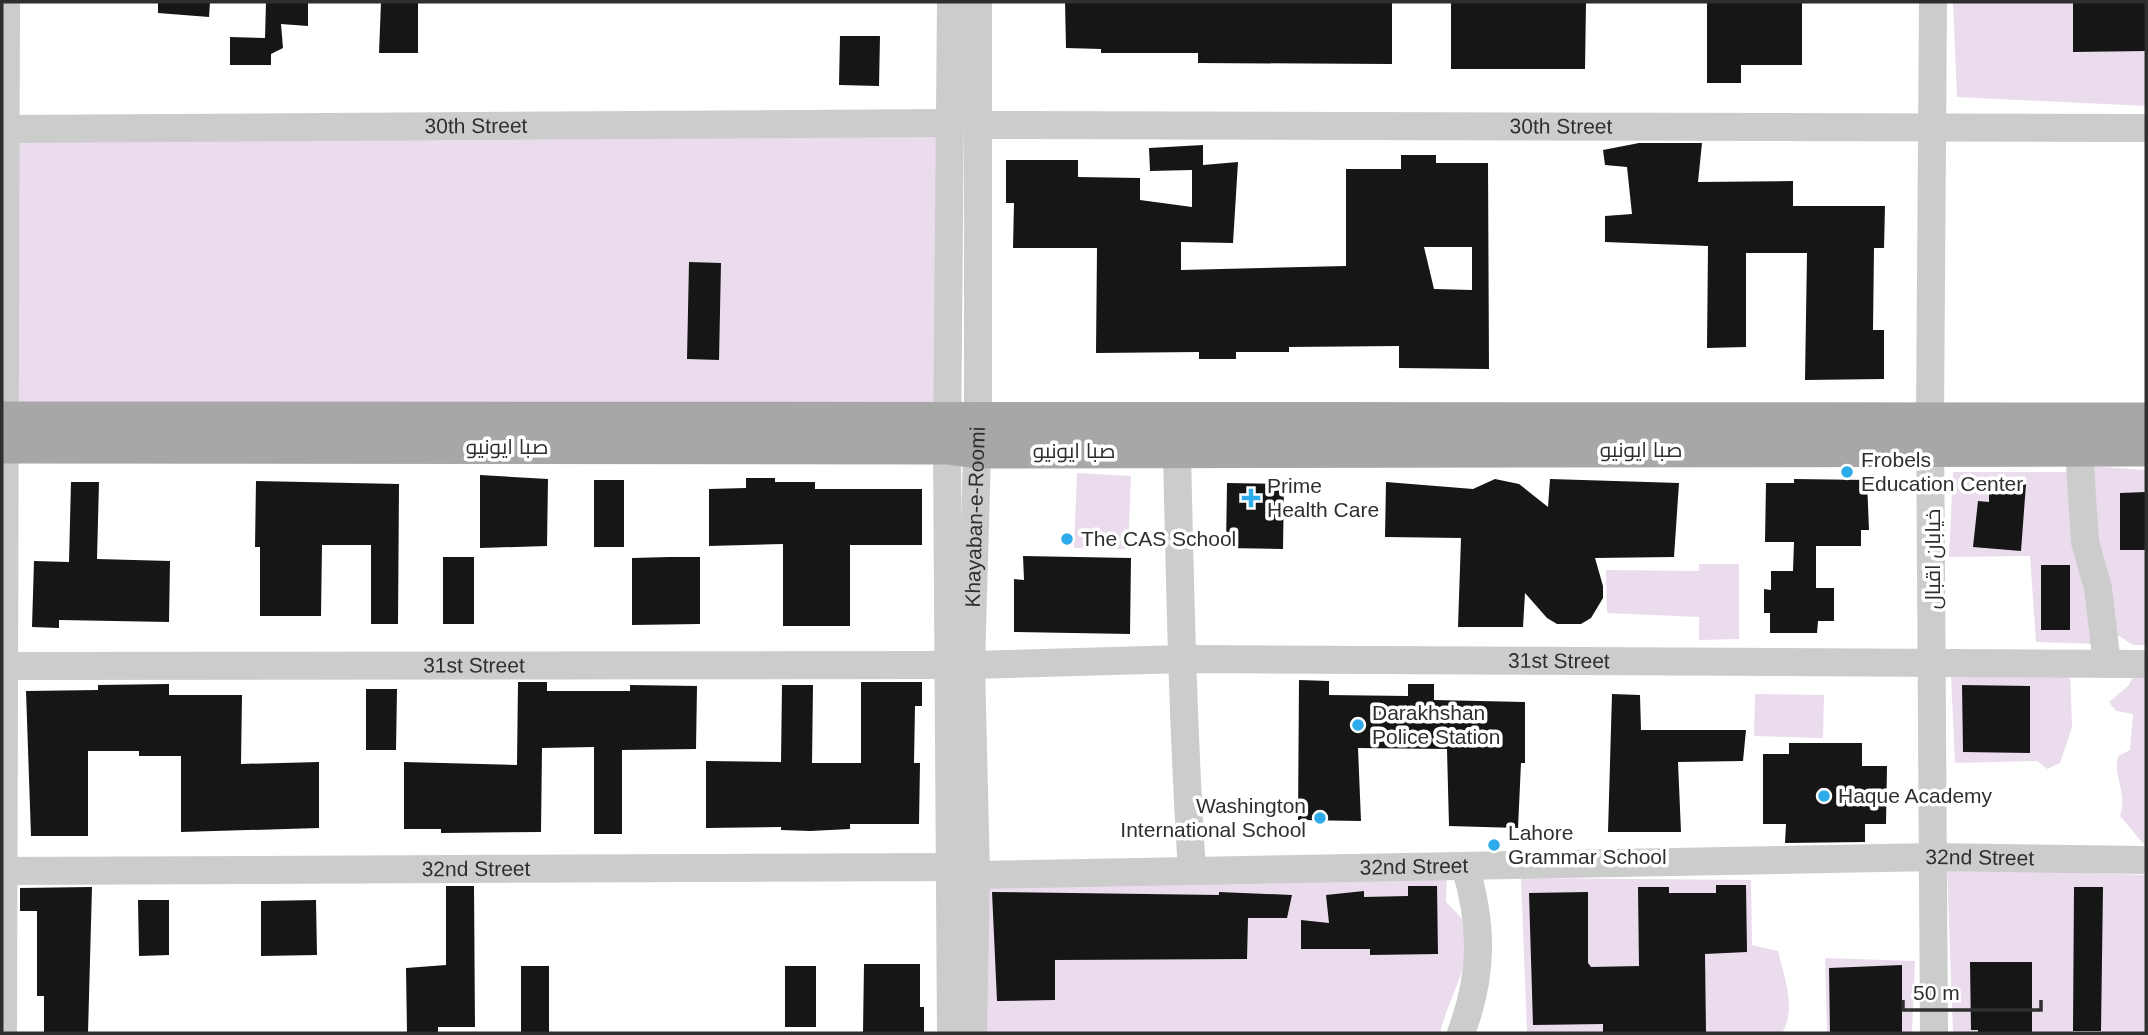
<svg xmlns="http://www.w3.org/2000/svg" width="2148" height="1035" font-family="Arial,Cairo,sans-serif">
	<rect width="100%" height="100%" fill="#fff"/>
	<path fill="#eadced" d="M1953,2H2146V106L1957,97Z
		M942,132L941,411L16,402L13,135Z
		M2089,466L2146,470V645H2133L2110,630Z
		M1953,472H2068L2096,644L2036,642L2030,556L1949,557Z
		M1077,473L1131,476L1128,549L1074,548Z
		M1699,564H1739V639L1699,640V617L1607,613L1606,570L1699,571Z
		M2138,669H2146V847L2120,816C2128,791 2113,780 2118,756L2130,750L2133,714L2116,711L2109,702L2128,686Z
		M2070,670L2072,727L2060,763L2047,769L2037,761L1955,763L1951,675Z
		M1755,694L1824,695L1823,738L1754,736Z
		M1947,868L2146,875V1033H1953Z
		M1447,874L1446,902C1452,908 1461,916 1464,923C1475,961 1448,998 1440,1033H986L985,882Z
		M1521,878L1751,880L1752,945L1778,951C1784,976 1797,1010 1782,1033H1527Z
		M1825,958L1915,961L1912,1033H1827Z"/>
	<path fill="#161616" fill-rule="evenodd" d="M158,2H210L209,17L158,13Z
		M266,2H308V26L281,24L283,48L271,54V65H230V37L265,38Z
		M381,2H418V53H379Z
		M1065,2H1392V64L1198,63V53H1101V49L1066,48Z
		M1451,2H1586L1585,69H1451Z
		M1707,2H1802V65H1741V83H1707Z
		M2073,2H2146V51L2073,52Z
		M840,36H880L879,86L839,85Z
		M1639,143H1702L1698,182L1793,181V206H1885L1884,248H1874L1873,330H1884V379L1805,380L1807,253H1746V347L1707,348L1708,246L1605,242V216L1632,214L1627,167L1605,165L1603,150Z
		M1203,145V165L1238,162L1233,243L1181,242V270L1346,266V169H1401V155H1436V163H1488L1489,369L1399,368V346L1289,347V352H1236V359H1199V352L1096,353L1097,248H1013L1014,203H1006V160H1078V177L1140,178V200L1192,207V170L1150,171L1149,148ZM1424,247H1472V290L1434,289Z
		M689,262L721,263L719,360L687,359Z
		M480,475L548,479L547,546L480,548Z
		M746,478H775V482H815V489H922V545H850V626H783V544L709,546V489L746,488Z
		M1495,479L1519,484L1548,507L1550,479L1679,483L1674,557L1595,558L1603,586V598L1591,618L1581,624H1557L1547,618L1525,593L1523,627H1458L1461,538L1385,537L1386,482L1473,489Z
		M1794,479L1867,480L1869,530H1861V546H1816V588H1834V621H1818L1817,633H1770V613H1764V589L1771,590V571H1793L1794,542H1765L1766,483H1794Z
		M594,480H624V547H594Z
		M256,481L399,484L398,624H371V545H322L321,616H260V547H255Z
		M71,482H99L97,559L170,561L169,622L59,620V628L32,627L34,561L69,562Z
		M1227,483L1284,484L1283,549L1226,548Z
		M2008,483L2026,484L2021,551L1973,547L1978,501L1989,502V491L2003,493Z
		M2146,492V550H2120V493Z
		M1023,556L1131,558L1130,634L1014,632V579L1024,580Z
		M443,557H474V624H443Z
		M669,557H700V624L632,625V558Z
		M2041,565H2070V630H2041Z
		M1299,680L1329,681V695L1408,696V684H1434V700L1525,702V763H1521L1518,828L1449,826L1447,749L1358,748L1361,821L1298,820Z
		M518,682H547V691H630V685L697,686L696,749L622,750V834H594V747L542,748L541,832L441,833V829H404V762L517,765Z
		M861,682H922V706H915L914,763H920L919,824H850V829L810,831L781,830V827L706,828V761L781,762L782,685H813L812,763H861Z
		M169,684V695H242L241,764L319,762V828L181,832V756H139V751H88V836H31L26,691L98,690V685Z
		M1962,685L2030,686V753L1963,752Z
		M366,689H397L396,750H366Z
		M1612,694L1640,695L1641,730H1746L1743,761L1678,762L1681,832H1608Z
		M1789,743H1862V766H1887L1886,824H1865V842L1785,843L1786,824H1763V754H1789Z
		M1716,885H1746L1747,952L1705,954L1706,1033H1603V1024L1533,1025L1529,893L1588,892V963L1591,967L1639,966L1638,887H1669V893H1716Z
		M446,886H474L475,1027H438V1033H407L406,968L446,965Z
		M1408,886H1437L1438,954L1370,955V949H1301V920L1329,923L1326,895L1364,891V897L1408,896Z
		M92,887L88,1033H44V996H37V911H20V888Z
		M2074,887H2103L2101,1031H2073Z
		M992,892L1219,895V892L1292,895L1287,918H1248L1247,959L1055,960V1000L997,1001Z
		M138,900H169V955L139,956Z
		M316,900L317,955L261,956V901Z
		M1970,962H2032V1033H1978V1030H1971Z
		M864,964H920V1007H924V1033H863Z
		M1902,965V1032L1830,1033L1829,968Z
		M521,966H549V1033H521Z
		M785,966H816V1027H785Z"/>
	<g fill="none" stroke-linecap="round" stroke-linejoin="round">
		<g stroke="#ccc" stroke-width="28">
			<path d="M951,2L947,447L951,1033"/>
			<path d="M1933,2L1930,418L1934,1033"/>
			<path id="s1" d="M977,125L2146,128"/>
			<path id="s2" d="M2,129L950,123"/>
			<path d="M2079,449L2085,542L2098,588L2107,664"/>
			<path d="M1177,451C1180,591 1183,731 1192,871"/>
			<path id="s3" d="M971,665L1184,659L2146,664"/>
			<path id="s4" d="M2,666L948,665"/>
			<path id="s5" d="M2,871L952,867"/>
			<path id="s6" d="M976,875L1934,857L2146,860"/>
			<path d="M3,1033L6,2"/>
			<path id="s7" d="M973,1033L976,875L971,665L978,420V2"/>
			<path d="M1461,1033C1483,975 1483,925 1465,866"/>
		</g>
		<path stroke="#a7a7a7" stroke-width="35" d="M2,419L2146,420
			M2,446L947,447L977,451L2146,449"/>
	</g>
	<g fill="#2dabea" stroke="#fff" stroke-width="2.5">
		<circle cx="1847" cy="472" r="7"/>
		<path d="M1247.5 487.5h7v7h7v7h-7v7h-7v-7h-7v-7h7z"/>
		<circle cx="1067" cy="539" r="7"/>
		<circle cx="1358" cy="725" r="7"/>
		<circle cx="1824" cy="796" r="7"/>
		<circle cx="1320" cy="818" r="7"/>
		<circle cx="1494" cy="845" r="7"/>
	</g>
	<g text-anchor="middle" stroke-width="7" stroke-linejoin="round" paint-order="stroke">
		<g font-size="21" fill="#2f2f2f" stroke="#fff">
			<text dy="7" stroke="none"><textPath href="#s2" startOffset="474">30th Street</textPath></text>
			<text dy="7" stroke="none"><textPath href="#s1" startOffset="584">30th Street</textPath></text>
			<text x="507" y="454">صبا ایونیو</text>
			<text x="1641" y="457">صبا ایونیو</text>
			<text x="1074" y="458">صبا ایونیو</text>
			<text dy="7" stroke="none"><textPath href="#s7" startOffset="516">Khayaban-e-Roomi</textPath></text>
			<text transform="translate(1933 559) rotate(-90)" y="7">خیابان اقبال</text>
			<text dy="7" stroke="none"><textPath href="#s3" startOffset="588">31st Street</textPath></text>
			<text dy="7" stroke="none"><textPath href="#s4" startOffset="472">31st Street</textPath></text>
			<text dy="7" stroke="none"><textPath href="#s6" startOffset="1004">32nd Street</textPath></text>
			<text dy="7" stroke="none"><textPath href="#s6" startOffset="438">32nd Street</textPath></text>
			<text dy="7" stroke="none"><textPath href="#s5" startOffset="474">32nd Street</textPath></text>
		</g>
		<g font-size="21" fill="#2f2f2f" stroke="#fff" text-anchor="start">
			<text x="1861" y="467">Frobels<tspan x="1861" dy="24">Education Center</tspan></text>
			<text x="1267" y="493">Prime<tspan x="1267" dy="24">Health Care</tspan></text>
			<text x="1081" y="546">The CAS School</text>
			<text x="1372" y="720">Darakhshan<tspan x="1372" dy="24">Police Station</tspan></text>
			<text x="1838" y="803">Haque Academy</text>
			<text x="1306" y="813" text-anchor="end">Washington<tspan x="1306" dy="24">International School</tspan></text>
			<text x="1508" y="840">Lahore<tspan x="1508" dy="24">Grammar School</tspan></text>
		</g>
	</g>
	<rect width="2148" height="1035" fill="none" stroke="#2f2f2f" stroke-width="7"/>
	<path d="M1903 1000v10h138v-10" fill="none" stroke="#2f2f2f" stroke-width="3.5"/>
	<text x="1913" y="1000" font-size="21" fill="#2f2f2f" stroke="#ffffff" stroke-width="5" paint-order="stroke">50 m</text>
</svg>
